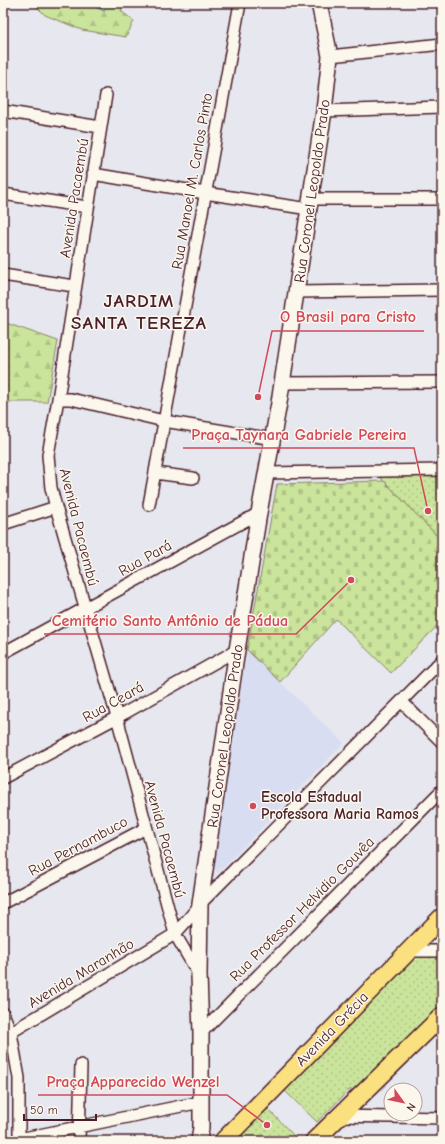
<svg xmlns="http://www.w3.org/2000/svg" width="445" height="1144" font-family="'Comic Neue',sans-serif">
	<defs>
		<pattern id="green-dots" width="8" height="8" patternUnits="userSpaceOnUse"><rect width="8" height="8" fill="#cae49b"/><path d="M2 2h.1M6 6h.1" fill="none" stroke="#afc386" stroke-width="1.8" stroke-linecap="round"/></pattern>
		<pattern id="forest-firs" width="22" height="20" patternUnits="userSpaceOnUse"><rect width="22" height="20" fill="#cae49b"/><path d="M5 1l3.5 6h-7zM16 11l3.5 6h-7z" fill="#afc386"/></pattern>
		<pattern id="cemetery-stones" width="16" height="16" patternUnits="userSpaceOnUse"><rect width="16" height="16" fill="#cae49b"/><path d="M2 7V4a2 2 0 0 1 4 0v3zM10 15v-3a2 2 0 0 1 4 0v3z" fill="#afc386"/></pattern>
	</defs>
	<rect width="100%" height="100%" fill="#e7e8ef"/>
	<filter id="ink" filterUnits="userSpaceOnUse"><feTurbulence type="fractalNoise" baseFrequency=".025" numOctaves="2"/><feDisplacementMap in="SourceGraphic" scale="8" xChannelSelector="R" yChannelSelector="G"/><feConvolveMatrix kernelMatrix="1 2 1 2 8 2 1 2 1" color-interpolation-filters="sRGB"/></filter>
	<g filter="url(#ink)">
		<path fill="#d9ddf1" d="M247,650L344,743L218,873L214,869Z"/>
		<path fill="url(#green-dots)" stroke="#8a8263" d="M442,476V541L380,477Z
			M412,954H442V1004L356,1090H349L317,1122L284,1090L305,1069L307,1062Z
			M267,1108L299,1141H236Z"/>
		<path fill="url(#forest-firs)" stroke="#8a8263" d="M33,3H124L121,11L134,21L126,37L82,30L45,15Z
			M3,322L58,341L47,402H3Z"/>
		<path fill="url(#cemetery-stones)" stroke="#8a8263" d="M384,481L442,541V621L391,673L336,619L280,682L247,650L277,484Z"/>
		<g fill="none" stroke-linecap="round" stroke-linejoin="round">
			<path stroke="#708c9c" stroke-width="3" d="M88,3L104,10"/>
			<defs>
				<path id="street" d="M330,56L442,44
					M106,95L58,399L48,455L51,488L56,507L117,717L175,934L199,975
					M3,111L100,127
					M324,111L442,107
					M93,174L205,193L309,209
					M3,194L87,207
					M310,199H442
					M3,275L74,286
					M296,292L442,290
					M282,383L442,382
					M58,399H71L164,421L273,439
					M155,473L193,478
					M267,473L442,470
					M149,505L240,3
					M3,524L56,507
					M3,653L259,513
					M402,702L442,742
					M3,778L125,713L237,650
					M3,903L146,828
					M409,951H442
					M3,1013L11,1033L19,1078V1141
					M201,1033L442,790
					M3,1037L175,934C183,924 193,915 200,904L442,660
					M339,1116L442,1118
					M19,1139L201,1102
					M79,1141L81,1065"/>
				<path id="secondary" d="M199,1141L201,1128V1033L199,975L200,904L237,650L259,513L279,403L324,111L330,56L319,3"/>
				<path id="primary" d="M223,1141L442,917
					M314,1141L442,1016"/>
			</defs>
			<use href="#street" stroke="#4a1f2b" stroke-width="14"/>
			<use href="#secondary" stroke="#4a1f2b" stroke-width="18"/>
			<use href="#primary" stroke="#4a1f2b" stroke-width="20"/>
			<use href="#street" stroke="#fbf7ec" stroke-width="11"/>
			<use href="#secondary" stroke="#fbf7ec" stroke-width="15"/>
			<use href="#primary" stroke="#fbe080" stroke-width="17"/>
		</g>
	</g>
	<circle fill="#d1495b" stroke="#fbf7ec" stroke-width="1.5" cx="253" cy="806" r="4"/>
	<g text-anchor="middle" stroke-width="3" stroke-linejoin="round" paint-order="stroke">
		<g font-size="15" fill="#4a1f2b" stroke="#fbf7ec">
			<text transform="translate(192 181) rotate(-80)" y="5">Rua Manoel M. Carlos Pinto</text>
			<text transform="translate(312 191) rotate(-82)" y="5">Rua Coronel Leopoldo Prado</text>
			<text transform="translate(74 198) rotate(-81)" y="5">Avenida Pacaembú</text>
			<text transform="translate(79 527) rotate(76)" y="5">Avenida Pacaembú</text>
			<text transform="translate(145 558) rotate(-29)" y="5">Rua Pará</text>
			<text transform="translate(113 702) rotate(-29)" y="5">Rua Ceará</text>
			<text transform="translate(225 736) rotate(-82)" y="5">Rua Coronel Leopoldo Prado</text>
			<text transform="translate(165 839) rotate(75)" y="5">Avenida Pacaembú</text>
			<text transform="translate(78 846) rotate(-28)" y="5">Rua Pernambuco</text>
			<text transform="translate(302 909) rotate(-45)" y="5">Rua Professor Helvidio Gouvêa</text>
			<text transform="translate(81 973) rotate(-31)" y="5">Avenida Maranhão</text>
			<text transform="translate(332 1029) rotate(-46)" y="5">Avenida Grécia</text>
		</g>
		<g font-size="15" font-weight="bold" fill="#4a1f2b" stroke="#fbf7ec" text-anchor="start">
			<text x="261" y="802">Escola Estadual<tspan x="261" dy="17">Professora Maria Ramos</tspan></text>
		</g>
		<g font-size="19" font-weight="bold" letter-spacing="1" fill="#4a1f2b" stroke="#fbf7ec">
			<text x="139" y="307">JARDIM<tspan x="139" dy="22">SANTA TEREZA</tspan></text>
		</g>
	</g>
	<path fill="none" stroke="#d1495b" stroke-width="1.5" d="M258 397L272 331H424M428 511L414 448H183M351 580L296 634H44M267 1125L227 1095H38"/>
	<g fill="#d1495b" stroke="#fbf7ec" stroke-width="1.5">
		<circle cx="258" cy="397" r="4"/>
		<circle cx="428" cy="511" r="4"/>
		<circle cx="351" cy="580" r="4"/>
		<circle cx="267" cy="1125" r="4"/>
	</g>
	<g font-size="16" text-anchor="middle" font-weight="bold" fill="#d1495b" stroke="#fbf7ec" stroke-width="3" stroke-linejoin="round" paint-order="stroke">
		<text x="348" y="322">O Brasil para Cristo</text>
		<text x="299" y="440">Praça Taynara Gabriele Pereira</text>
		<text x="170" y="626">Cemitério Santo Antônio de Pádua</text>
		<text x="133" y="1087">Praça Apparecido Wenzel</text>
	</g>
	<rect width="445" height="1144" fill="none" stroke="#fbf7ec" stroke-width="16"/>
	<rect x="8" y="8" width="429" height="1128" fill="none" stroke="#4a1f2b" stroke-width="1.5" filter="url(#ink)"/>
	<g transform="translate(403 1102) rotate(123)"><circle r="19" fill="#fbf7ec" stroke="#b4a19f"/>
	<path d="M0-3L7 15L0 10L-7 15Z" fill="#d1495b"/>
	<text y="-6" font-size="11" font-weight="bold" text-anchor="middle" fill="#4a1f2b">N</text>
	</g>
	<path d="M24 1114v6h72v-6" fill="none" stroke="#4a1f2b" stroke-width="2"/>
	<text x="30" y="1114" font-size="12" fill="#4a1f2b" stroke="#fbf7ec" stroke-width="3" paint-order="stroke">50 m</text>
</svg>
